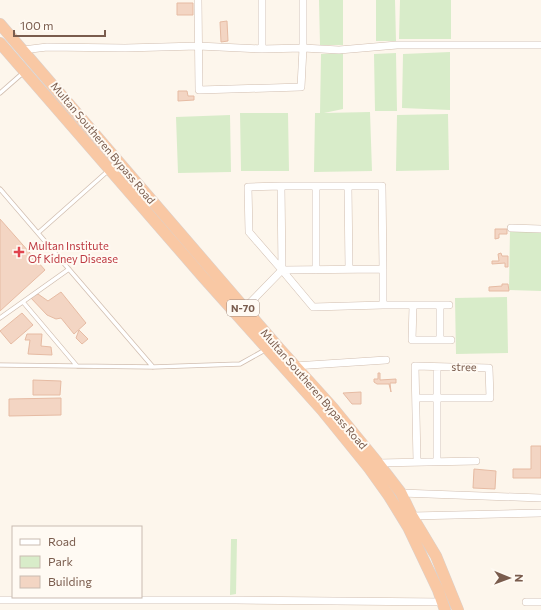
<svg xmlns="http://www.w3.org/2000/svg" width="541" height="610" font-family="Commissioner,sans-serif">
	<rect width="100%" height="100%" fill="#fdf6ec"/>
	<path fill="#d8ecc9" d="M319,0H343V45H320Z
		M376,0H395L396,41H376Z
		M400,0H451V39H399Z
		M450,52V110L402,108L403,54Z
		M343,53V109L324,113L370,112L372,171L314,172L315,113H320L321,54Z
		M396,53L397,111H375L374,54Z
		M240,113H288L289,171H241Z
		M448,114L449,170L396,171L397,115Z
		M230,115L231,172L178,173L176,117Z
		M510,230L541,231V291L509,290Z
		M507,297L508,353L456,354L455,298Z
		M231,539H237L236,594L230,595Z"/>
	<path fill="#f3d5c3" stroke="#e6bba3" d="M177,3H193V15H177Z
		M227,21L228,41L221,42L220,22Z
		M178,91H187L188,96H194V100L178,101Z
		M0,219L45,270L0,311Z
		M495,229H507V234H499V238L495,239Z
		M501,253L502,256H508V267H505V263L492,264V261H499L498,254Z
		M502,284H508L509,291H489V287L502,286Z
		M61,292L86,323L74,334L61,318L56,319L47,315L30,297L38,294L48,301Z
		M22,313L33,325L11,344L0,331Z
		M79,330L88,339L82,344L76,338Z
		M27,334H42L41,346L51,347L52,355L28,354L30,340H25Z
		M378,373H380V380L396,379V383H390L391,392L389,384H377L374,382V379H378Z
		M33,380L61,381L60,395H33Z
		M361,392V404H352L343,393Z
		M61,398V415L9,416V399Z
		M531,446H541V478H513V469H531Z
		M474,469L496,471L495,489L473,488Z"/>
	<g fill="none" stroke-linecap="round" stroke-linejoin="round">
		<defs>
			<path id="service" d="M0,93L24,72
				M0,189L153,367
				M38,233L109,170
				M23,302L77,366
				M0,318L69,269
				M0,365L153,367L240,364L265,350"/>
			<path id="minor" d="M198,0L199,90L301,87L303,48V0
				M262,49V0
				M23,50L47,47L125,48L198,46L262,49L303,48L339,50L397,45H541
				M348,186L349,269
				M511,228L541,229
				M282,270L281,186H382L383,269
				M316,270V186
				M383,305H449
				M413,306L412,340H440V305
				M244,309L282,270L313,307L383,305V269L282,270L249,232L248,187L281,186
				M440,340H451
				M294,366L386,360
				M437,367V462
				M416,398H490L489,368L415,366L417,462
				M378,463L476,461
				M401,493L541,498
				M412,516L541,513
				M0,600H235L443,602
				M526,602H541"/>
			<path id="trunk" d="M0,24L278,347L333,408L378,463L401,493L412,516L436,556L458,610
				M0,43L203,277L322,410L369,468L389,496L408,527L438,590L445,610"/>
		</defs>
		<use href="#service" stroke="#d1beb0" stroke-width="5"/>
		<use href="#minor" stroke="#d1beb0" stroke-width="8"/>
		<use href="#trunk" stroke="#dad1cd" stroke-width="12"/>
		<use href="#service" stroke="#fff" stroke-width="3.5"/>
		<use href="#minor" stroke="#fff" stroke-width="7"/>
		<use href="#trunk" stroke="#f9c8a4" stroke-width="11"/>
	</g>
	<path fill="#e0444e" stroke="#fffaf3" stroke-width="1.5" d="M17 246h4v4h4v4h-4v4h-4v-4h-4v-4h4z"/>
	<g text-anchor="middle" stroke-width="4" stroke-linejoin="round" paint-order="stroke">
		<rect fill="#fffaf3" stroke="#a28b7f" stroke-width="1" x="227" y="300" width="32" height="16" rx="3"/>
		<g font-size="10" font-weight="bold" fill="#7a5c4d">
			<text x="243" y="312">N-70</text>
		</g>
		<g font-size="11" fill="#7a5c4d" stroke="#fffaf3">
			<text transform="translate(103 143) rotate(50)" y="4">Multan Southeren Bypass Road</text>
			<text transform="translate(464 367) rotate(1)" y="4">stree</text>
			<text transform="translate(314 389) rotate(49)" y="4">Multan Southeren Bypass Road</text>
		</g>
		<g font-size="11" fill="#be3a42" stroke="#fffaf3" text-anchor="start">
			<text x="28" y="250">Multan Institute<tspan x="28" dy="13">Of Kidney Disease</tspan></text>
		</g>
	</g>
	<rect x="12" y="526" width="130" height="72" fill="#fffaf3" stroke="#cabbb1"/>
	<rect x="20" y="539" width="20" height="6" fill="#ffffff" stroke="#cabbb1"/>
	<text x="48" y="546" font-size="12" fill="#7a5c4d">Road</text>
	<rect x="20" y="556" width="20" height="12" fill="#d8ecc9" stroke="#cabbb1"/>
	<text x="48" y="566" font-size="12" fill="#7a5c4d">Park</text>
	<rect x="20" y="576" width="20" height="12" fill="#f3d5c3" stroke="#cabbb1"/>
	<text x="48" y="586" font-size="12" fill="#7a5c4d">Building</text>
	<g transform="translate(509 578) rotate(91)" stroke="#fffaf3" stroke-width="3" paint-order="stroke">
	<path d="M0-3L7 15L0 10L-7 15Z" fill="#7a5c4d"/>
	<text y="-6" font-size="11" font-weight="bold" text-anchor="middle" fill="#7a5c4d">N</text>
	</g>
	<path d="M14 30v6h91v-6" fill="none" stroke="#7a5c4d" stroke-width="2"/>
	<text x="20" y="30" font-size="12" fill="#7a5c4d" stroke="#fffaf3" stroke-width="3" paint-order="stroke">100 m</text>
</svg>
